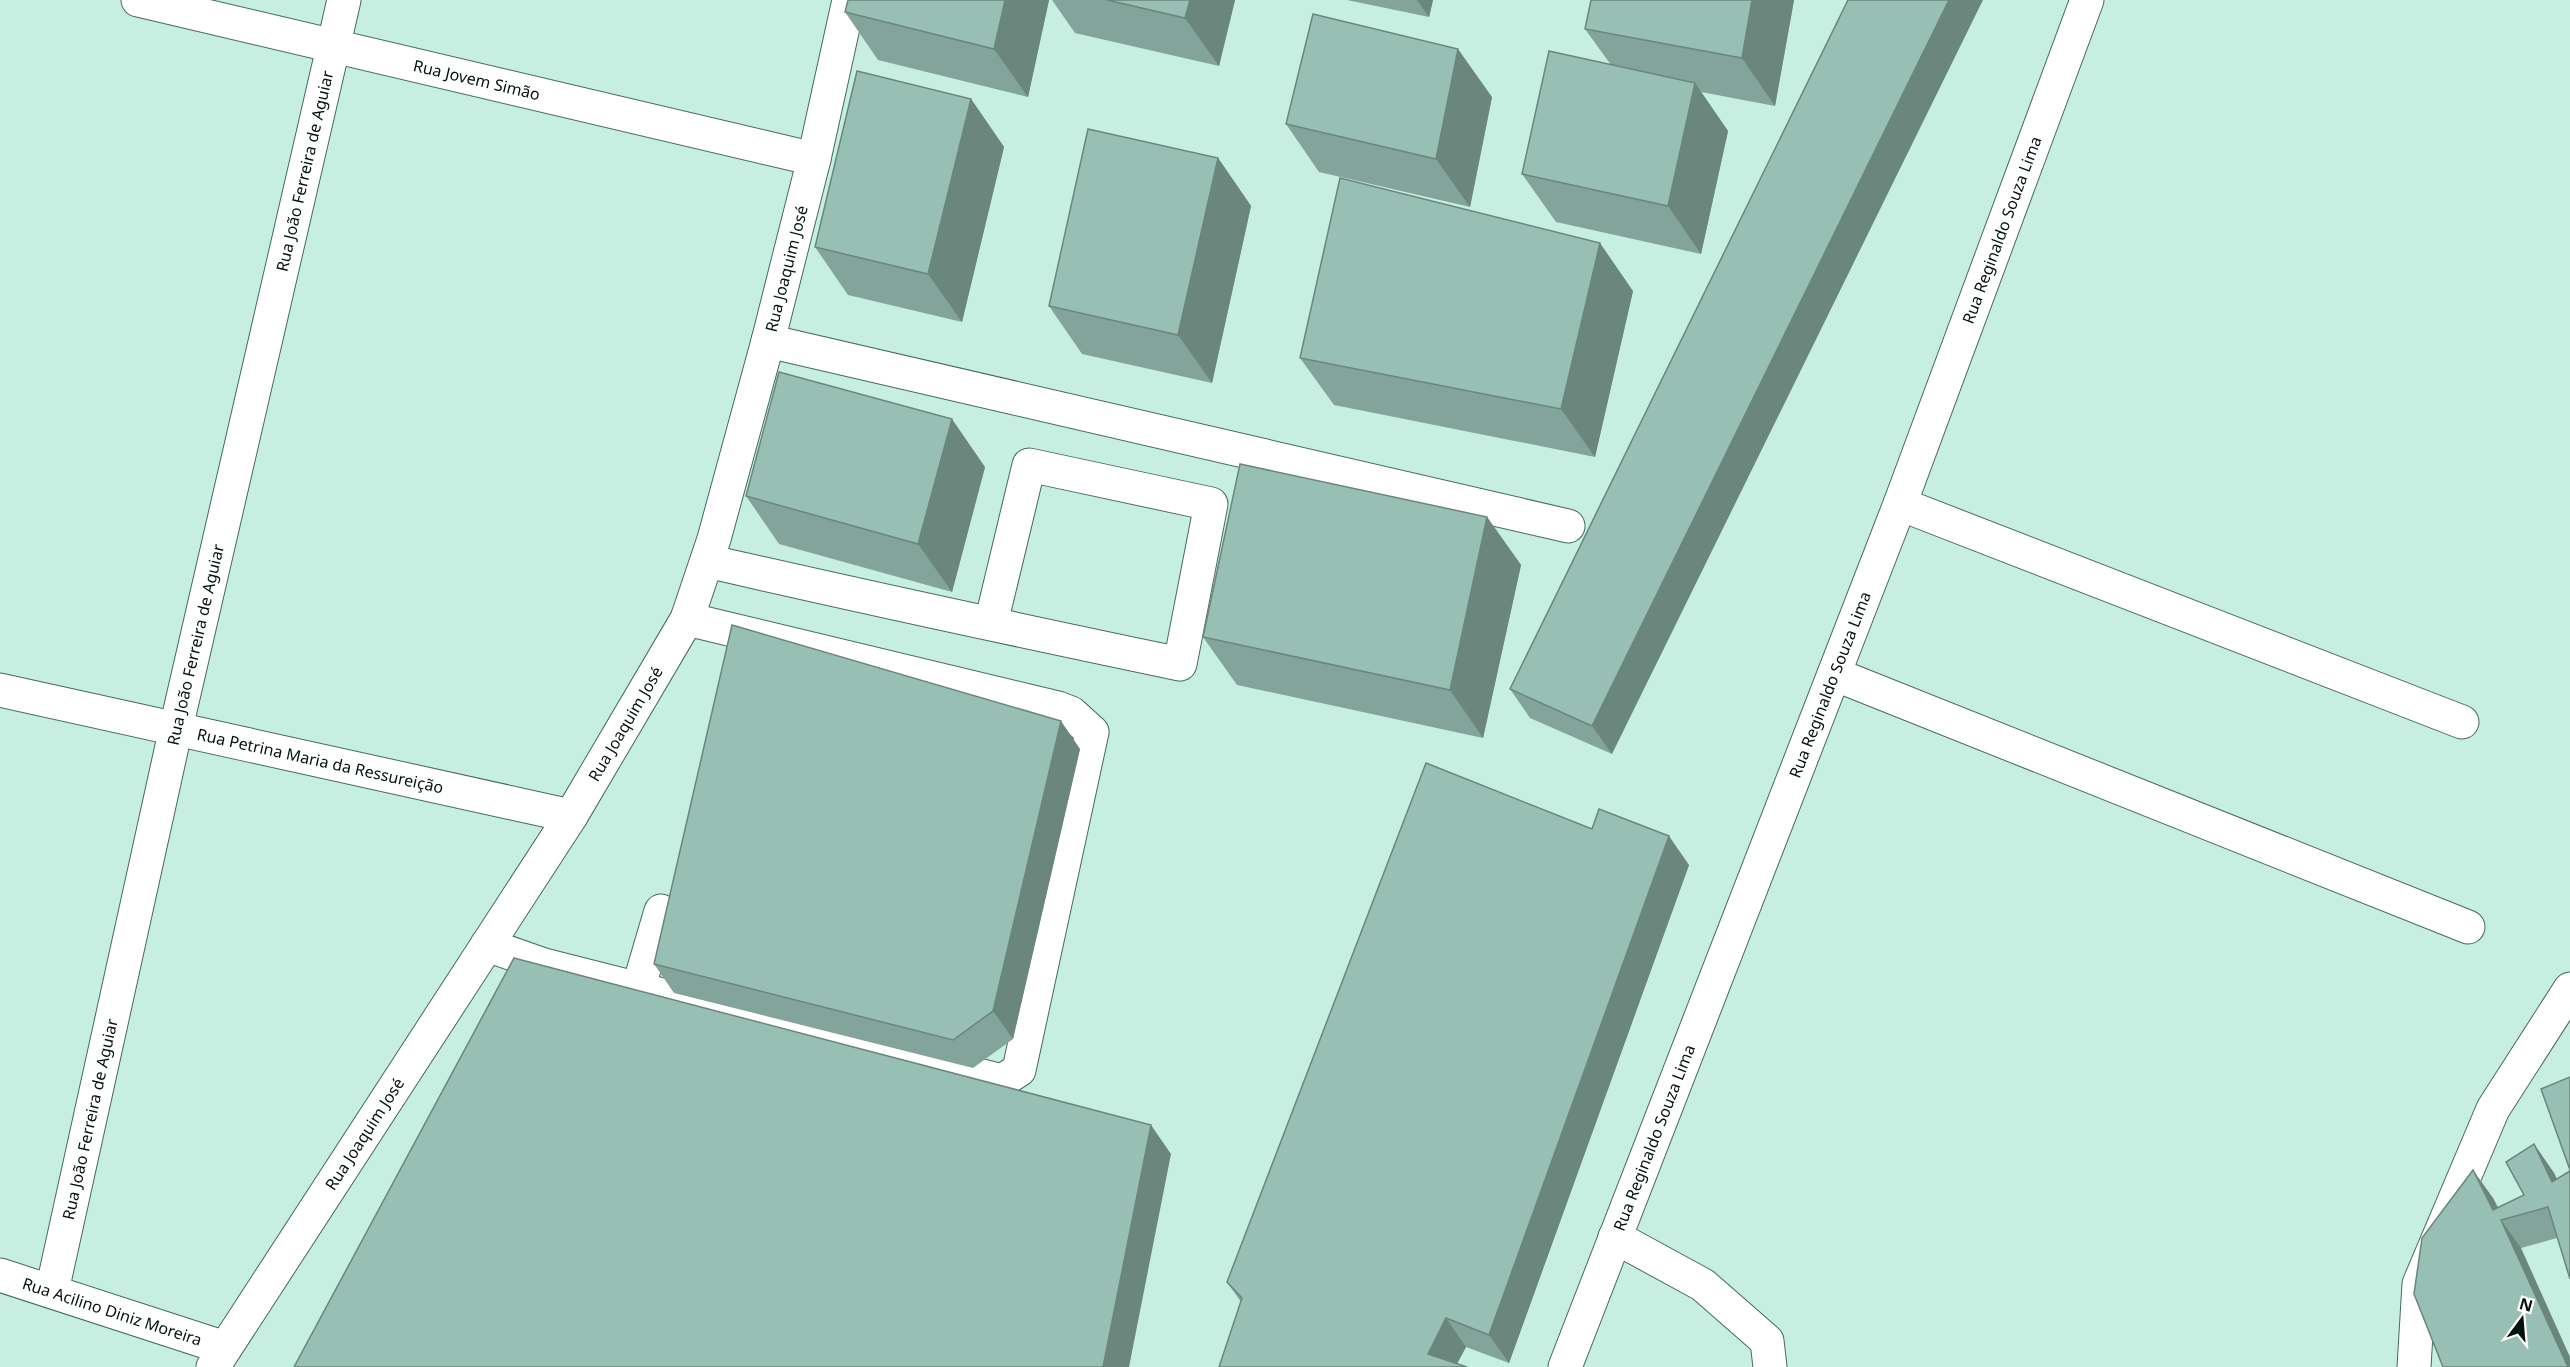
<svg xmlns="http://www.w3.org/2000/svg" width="2570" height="1367" font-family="'Noto Sans',sans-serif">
	<rect width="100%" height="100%" fill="#c6efe2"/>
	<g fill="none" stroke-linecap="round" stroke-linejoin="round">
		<defs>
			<g id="minor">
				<path id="s1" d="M138,0L814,159"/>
				<path d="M768,341L1568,526"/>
				<path d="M1900,504L2462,722"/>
				<path d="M707,561C864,597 1022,631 1180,664L1211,504L1029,465L991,623"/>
				<path d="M1834,674L2468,927"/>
				<path id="s2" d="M0,690L571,816"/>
				<path d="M487,945L544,965L1002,1081L1019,1070L1092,732L1071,713L1058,708L687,619"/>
				<path d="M638,989L661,911"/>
				<path d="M1615,1237L1703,1285L1767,1341L1770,1367"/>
				<path id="s3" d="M0,1275L225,1348"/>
				<path id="s4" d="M52,1291L176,728L344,0"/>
				<path id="s5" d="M213,1367L571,816L687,619L714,539L768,341L814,159L849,0"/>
				<path id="s6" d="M1565,1367L1900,504L2087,0"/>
				<path d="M2414,1367L2419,1284L2493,1109L2570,989"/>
			</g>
		</defs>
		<use href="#minor" stroke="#45695f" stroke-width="35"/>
		<use href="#minor" stroke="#fff" stroke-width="33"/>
	</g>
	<path fill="#83a49a" d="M848,0H1049L1028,97L878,60L845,12Z
		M1052,0H1235L1219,66L1075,33Z
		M1347,0H1433L1429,17Z
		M1591,0H1794L1775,106L1701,92L1728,131L1701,254L1556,222L1522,174L1611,65L1585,29Z
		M1848,0L1612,754L1530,718L1510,689Z
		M1492,97L1470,207L1319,172L1286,124Z
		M971,99L1004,147L962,322L848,295L815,247Z
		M1218,158L1251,206L1212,383L1082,354L1049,306Z
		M1633,291L1595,457L1334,405L1300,358Z
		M985,467L952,592L779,544L746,496Z
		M1487,517L1521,565L1483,738L1237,685L1203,637Z
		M1080,749L1013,1039L973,1068L674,993L654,964Z
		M1592,829L1689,865L1509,1363L1466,1347L1457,1364L1241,1302L1227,1282Z
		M2534,1144L2554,1173L2557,1179V1238L2521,1248L2443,1367L2493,1198L2498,1207L2524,1195Z"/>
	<path fill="#6a867d" d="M1005,0H1049L1028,97L994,49Z
		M1190,0H1235L1219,66L1185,18Z
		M1417,0H1433L1429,17Z
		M1752,0H1794L1775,106L1742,58Z
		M1949,0H1983L1612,754L1592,726Z
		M1458,49L1492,97L1470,207L1436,159Z
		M1695,83L1728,131L1701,254L1668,206Z
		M971,99L1004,147L962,322L928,274Z
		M1218,158L1251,206L1212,383L1178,335Z
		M1600,243L1633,291L1595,457L1561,409Z
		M952,419L985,467L952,592L918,544Z
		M1487,517L1521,565L1483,738L1450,690Z
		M1061,721L1080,749L1013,1039L993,1011Z
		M1669,836L1689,865L1509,1363L1489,1335Z
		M1151,1125L1171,1154L1129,1367H1103Z
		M2534,1144L2554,1173L2570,1207L2552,1182Z
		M2473,1170L2493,1198L2503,1219L2501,1220L2521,1248L2570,1357V1367H2568Z
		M1446,1318L1466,1347L1455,1367L1428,1354Z"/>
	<path fill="#98bfb3" stroke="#6a867d" stroke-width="1.5" d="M848,0H1005L994,49L845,12Z
		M1107,0H1190L1185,18Z
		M1591,0H1752L1742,58L1585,29Z
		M1848,0H1949L1592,726L1510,689Z
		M1313,14L1458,49L1436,159L1286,124Z
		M1549,51L1695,83L1668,206L1522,174Z
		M857,71L971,99L928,274L815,247Z
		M1088,129L1218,158L1178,335L1049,306Z
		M1340,178L1600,243L1561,409L1300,358Z
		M779,372L952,419L918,544L746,496Z
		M1240,464L1487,517L1450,690L1203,637Z
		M732,625L1061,721L993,1011L953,1040L654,964Z
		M1426,763L1592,829L1599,809L1669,836L1489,1335L1446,1318L1428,1354L1467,1367H1219L1242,1298L1227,1282Z
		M514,958L1151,1125L1103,1367H294Z
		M2570,1077V1170L2541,1089Z
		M2534,1144L2552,1182L2570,1171V1279L2548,1207L2501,1220L2568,1367H2443L2414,1294L2422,1238L2473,1170L2493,1210L2524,1195L2506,1162Z"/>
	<g text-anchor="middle" stroke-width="4.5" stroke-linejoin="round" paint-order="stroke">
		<g font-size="16" fill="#04120e" stroke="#fff">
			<text dy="6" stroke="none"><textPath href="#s1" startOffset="348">Rua Jovem Simão</textPath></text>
			<text dy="6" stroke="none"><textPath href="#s4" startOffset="1148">Rua João Ferreira de Aguiar</textPath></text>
			<text dy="6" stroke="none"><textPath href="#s6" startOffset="1218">Rua Reginaldo Souza Lima</textPath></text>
			<text dy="6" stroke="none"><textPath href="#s5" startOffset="1250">Rua Joaquim José</textPath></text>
			<text dy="6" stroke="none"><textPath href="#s4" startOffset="662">Rua João Ferreira de Aguiar</textPath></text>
			<text dy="6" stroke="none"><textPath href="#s6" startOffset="732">Rua Reginaldo Souza Lima</textPath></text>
			<text dy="6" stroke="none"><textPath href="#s5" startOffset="764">Rua Joaquim José</textPath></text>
			<text dy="6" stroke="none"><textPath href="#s2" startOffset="328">Rua Petrina Maria da Ressureição</textPath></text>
			<text dy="6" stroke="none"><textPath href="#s4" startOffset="176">Rua João Ferreira de Aguiar</textPath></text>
			<text dy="6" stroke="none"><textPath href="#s5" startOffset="278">Rua Joaquim José</textPath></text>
			<text dy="6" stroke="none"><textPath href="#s6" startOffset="246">Rua Reginaldo Souza Lima</textPath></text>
			<text dy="6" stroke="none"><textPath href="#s3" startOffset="118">Rua Acilino Diniz Moreira</textPath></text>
		</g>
	</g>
	<g transform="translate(2522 1319) rotate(16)" stroke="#ffffff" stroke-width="4.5" paint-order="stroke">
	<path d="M0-4.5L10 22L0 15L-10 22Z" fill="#04120e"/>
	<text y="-9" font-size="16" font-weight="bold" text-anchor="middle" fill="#04120e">N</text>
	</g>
</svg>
